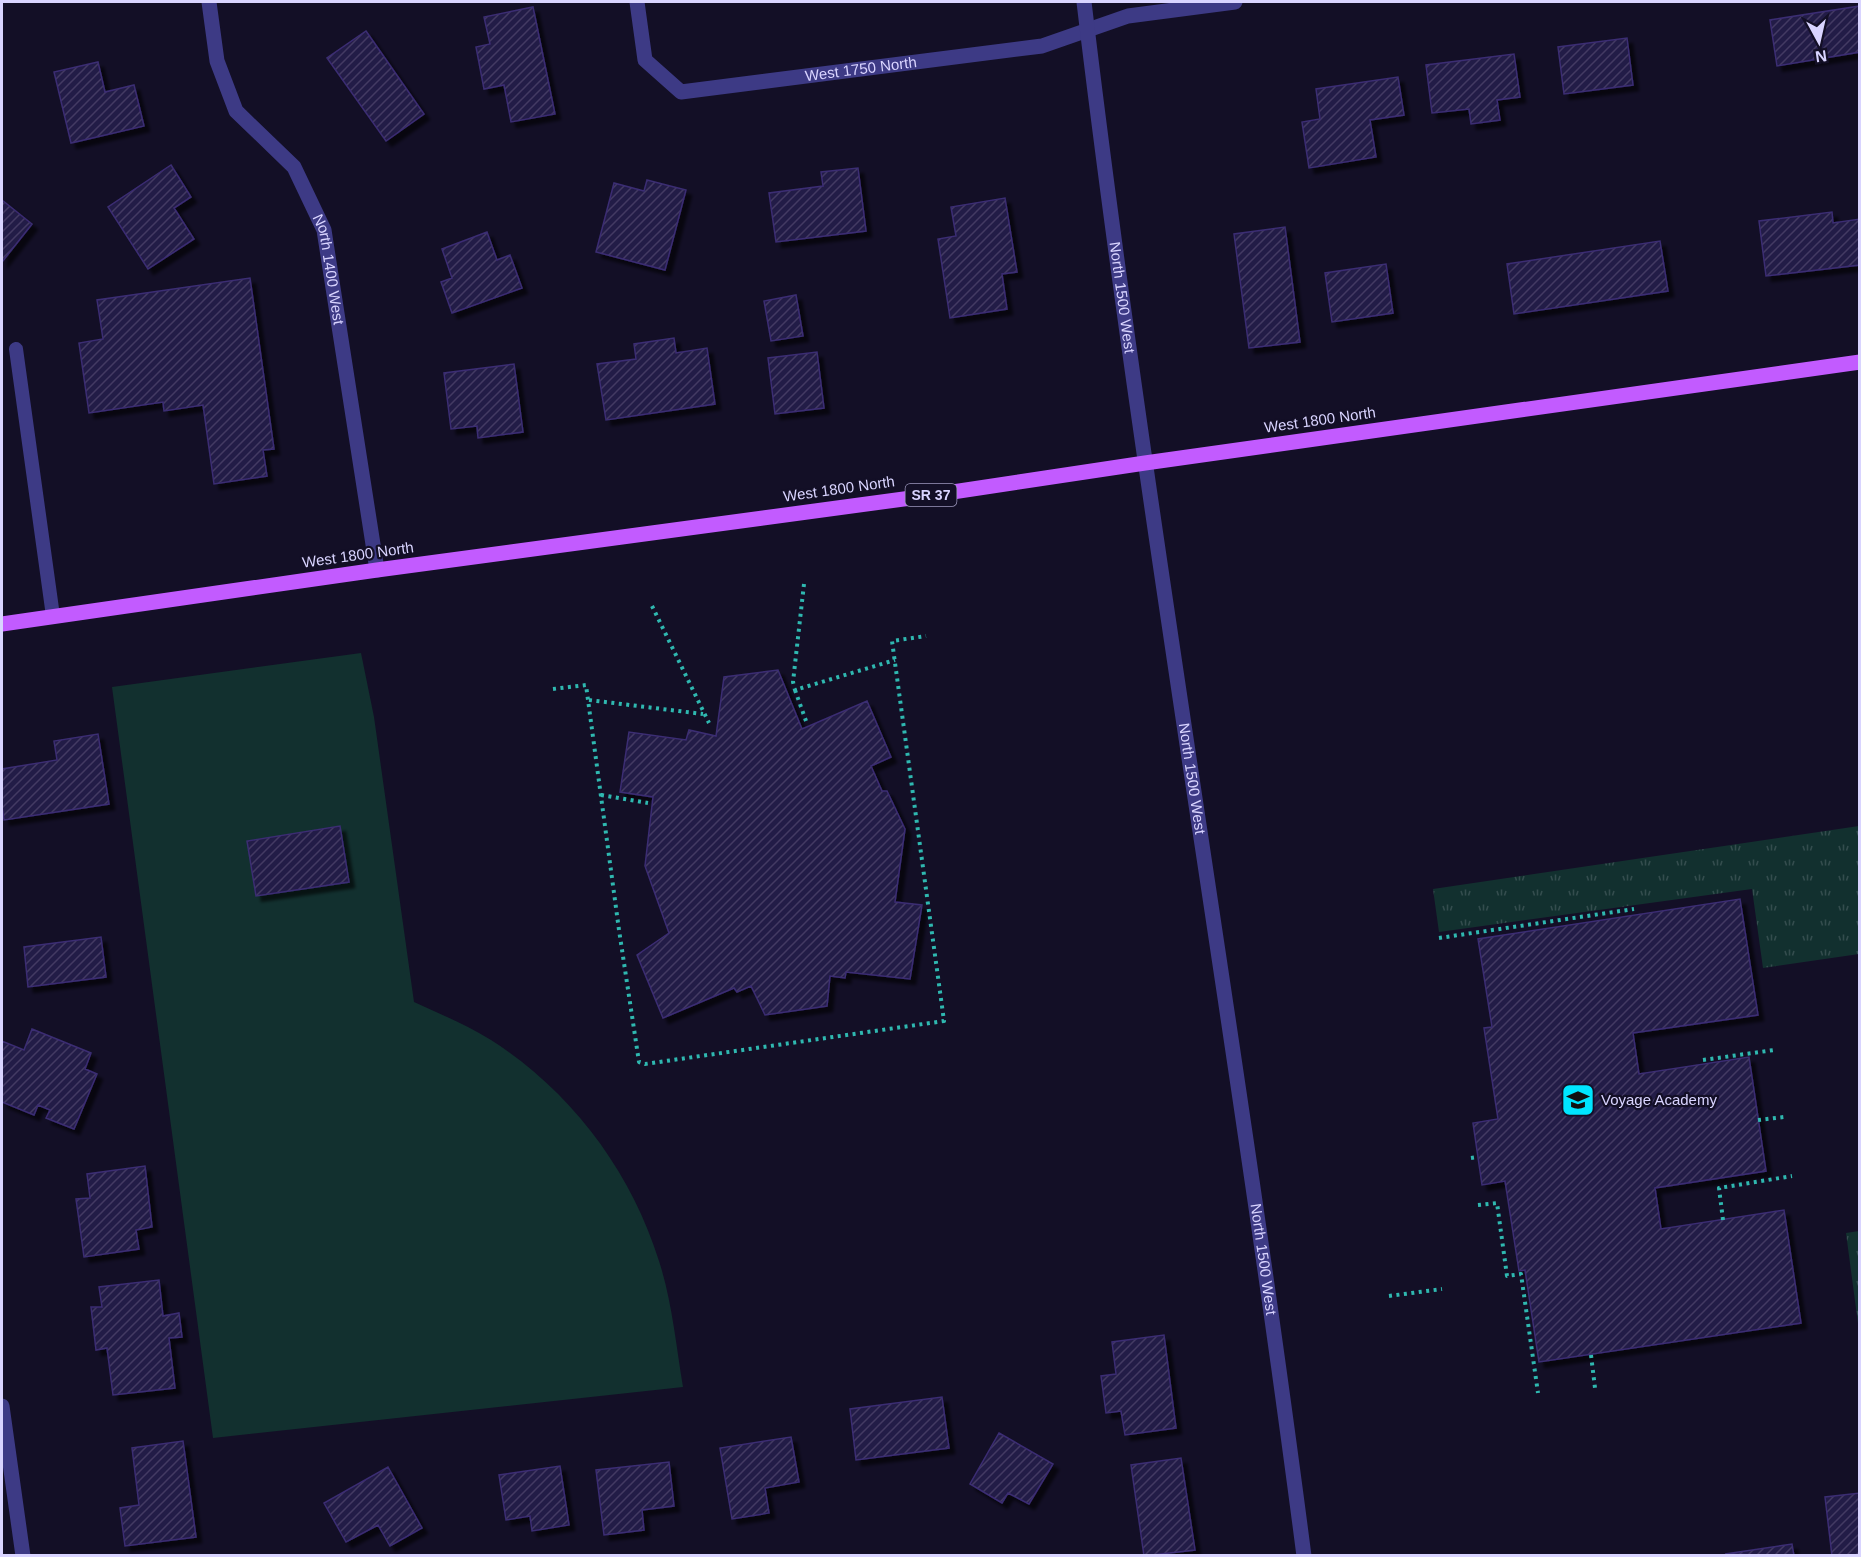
<svg xmlns="http://www.w3.org/2000/svg" width="1861" height="1557" font-family="Helvetica,sans-serif">
	<defs>
		<pattern id="grass-tufts" width="24" height="20" patternUnits="userSpaceOnUse" patternTransform="scale(1.5)"><rect width="24" height="20" fill="#12302f"/><path d="M3 7l-1-3M5 7V3M7 7l1-3M15 17l-1-3M17 17v-4M19 17l1-3" fill="none" stroke="#344d4e"/></pattern>
		<pattern id="building-hatch" width="6" height="6" patternUnits="userSpaceOnUse" patternTransform="scale(1.5)"><rect width="6" height="6" fill="#241b47"/><path d="M-1 1l2-2M0 6l6-6M5 7l2-2" fill="none" stroke="#433b63"/></pattern>
		<filter id="shadow"><feDropShadow dx="5.5" dy="5.5" stdDeviation="1.5" flood-color="#0009"/></filter>
	</defs>
	<rect width="100%" height="100%" fill="#130f26"/>
	<path fill="url(#grass-tufts)" d="M1859,826V954L1763,968L1752,889L1439,932L1433,889Z
		M1859,1231H1860L1859,1331L1846,1233Z"/>
	<path fill="#12302f" d="M361,653L374,717L414,1002C440,1014 467,1025 491,1040C571,1091 631,1171 659,1261C672,1301 676,1345 683,1387L213,1438L112,687Z"/>
	<path fill="url(#building-hatch)" stroke="#3b2d73" stroke-width="1.5" filter="url(#shadow)" d="M1860,6V52L1777,66L1770,20Z
		M533,7L555,114L511,122L504,85L484,89L476,47L490,44L484,17Z
		M366,31L424,114L386,141L327,58Z
		M1627,38L1633,85L1564,94L1558,47Z
		M1514,54L1520,97L1497,100L1500,120L1471,124L1469,109L1432,113L1426,65Z
		M98,62L105,92L134,85L144,126L71,143L54,72Z
		M1398,77L1404,115L1370,120L1376,157L1309,168L1302,122L1320,119L1316,89Z
		M171,165L191,197L174,208L194,239L148,269L108,207Z
		M858,168L866,231L776,242L769,193L823,186L821,172Z
		M647,180L686,190L665,270L596,252L614,183L644,191Z
		M1005,198L1017,272L1002,274L1007,309L950,318L938,239L956,236L951,207Z
		M2,200L32,224L2,262Z
		M1832,212L1833,223L1860,219V265L1766,276L1759,221Z
		M1285,227L1300,342L1249,348L1234,234Z
		M487,232L497,260L510,255L522,288L452,313L441,282L452,278L442,249Z
		M1660,241L1668,291L1514,314L1507,264Z
		M1386,264L1393,313L1332,322L1325,273Z
		M250,278L274,449L263,450L267,476L214,484L203,405L164,411L163,402L89,413L79,343L103,339L97,300Z
		M796,295L803,336L771,341L764,301Z
		M674,338L676,353L707,348L715,404L606,420L597,364L636,359L634,344Z
		M817,352L824,408L775,414L768,358Z
		M514,364L523,432L478,438L477,426L451,429L444,373Z
		M778,670L802,729L867,701L891,757L871,766L882,791H887L905,829L895,902L922,905L910,979L846,972L845,978L830,976L827,1006L765,1015L751,986L737,992L734,988L663,1018L637,955L669,933L645,866L653,797L620,792L629,732L686,740L689,730L716,736L724,677Z
		M98,734L109,804L4,820L2,806V769L57,760L54,741Z
		M340,826L349,882L256,896L247,841Z
		M1740,899L1758,1015L1633,1033L1639,1074L1749,1057L1766,1171L1655,1188L1661,1229L1784,1210L1801,1323L1539,1362L1525,1270L1519,1271L1505,1181L1482,1185L1473,1123L1498,1119L1484,1028L1492,1027L1478,939Z
		M101,937L106,977L28,987L24,947Z
		M32,1029L91,1053L85,1069L97,1074L74,1129L46,1118L50,1110L38,1105L34,1115L2,1102V1041L24,1050Z
		M145,1166L152,1227L136,1230L139,1249L84,1257L76,1199L90,1198L87,1174Z
		M159,1280L163,1316L179,1313L182,1337L169,1338L175,1388L113,1395L107,1348L96,1350L91,1307H102L99,1287Z
		M1164,1335L1176,1428L1125,1435L1121,1411L1106,1413L1101,1376L1116,1374L1112,1342Z
		M942,1397L949,1448L856,1460L850,1409Z
		M999,1433L1053,1464L1029,1504L1008,1493L1002,1503L970,1484Z
		M791,1437L799,1482L765,1488L769,1513L732,1519L720,1448Z
		M183,1441L196,1537L125,1546L120,1508L139,1505L132,1448Z
		M1181,1458L1195,1550L1144,1556L1131,1465Z
		M669,1462L674,1506L642,1510L644,1530L604,1535L596,1470Z
		M560,1466L569,1525L532,1531L530,1516L506,1520L499,1475Z
		M388,1467L422,1528L390,1546L378,1525L346,1542L324,1503Z
		M1860,1493V1556H1832L1825,1497Z
		M1792,1544L1794,1556L1725,1554Z"/>
	<g fill="none" stroke-linecap="round" stroke-linejoin="round">
		<path stroke="#2fb8b0" stroke-width="4" stroke-dasharray="3 4.5" stroke-linecap="butt" d="M804,584L793,682L795,690L895,660
			M652,606L709,723
			M553,689L586,685L619,930L639,1062L645,1064L944,1021L892,641L926,636
			M795,690L806,721
			M589,700L703,714
			M601,795L648,803
			M1439,938L1634,909
			M1703,1060L1774,1050
			M1758,1120L1784,1117
			M1471,1158L1478,1157
			M1478,1205L1497,1203L1507,1276L1521,1274L1538,1393
			M1723,1220L1719,1188L1792,1176
			M1389,1296L1442,1289
			M1591,1355L1595,1388"/>
		<path stroke="#3d3a85" stroke-width="14" d="M16,349L53,616"/>
		<g stroke="#3d3a85" stroke-width="15">
			<path id="s1" d="M209,2L217,61L236,111L294,167L324,230L377,570"/>
			<path id="s2" d="M637,2L645,60L681,92L1042,46L1128,16L1235,2"/>
			<path d="M2,1406L23,1556"/>
		</g>
		<path stroke="#3d3a85" stroke-width="15" id="s3" d="M1084,2C1146,521 1237,1037 1304,1556"/>
		<path stroke="#c25bff" stroke-width="15" d="M2,624L377,570L926,496L1145,463L1860,362"/>
	</g>
	<defs>
		<symbol id="school-square" viewBox="-11 -11 22 22"><rect x="-9" y="-9" width="18" height="18" rx="4" fill="#00e5ff" stroke="#130f26"/><path d="M0-5L7-2L0 1L-7-2ZM-4 1L0 2.5L4 1V4Q0 6-4 4Z" fill="#111"/></symbol>
	</defs>
	<g fill-rule="evenodd">
		<use href="#school-square" x="1559" y="1081" width="38" height="38"/>
	</g>
	<g text-anchor="middle" stroke-width="4.5" stroke-linejoin="round" paint-order="stroke">
		<rect fill="#130f26" stroke="#9e99be" stroke-width="1.5" x="905.5" y="484" width="51" height="22" rx="4.5"/>
		<g font-size="14" font-weight="bold" fill="#d9d4ff">
			<text x="931" y="500">SR 37</text>
		</g>
		<g font-size="15" fill="#d9d4ff" stroke="#130f26">
			<text dy="5" stroke="none"><textPath href="#s2" startOffset="288">West 1750 North</textPath></text>
			<text dy="5" stroke="none"><textPath href="#s1" startOffset="303">North 1400 West</textPath></text>
			<text dy="5" stroke="none"><textPath href="#s3" startOffset="298">North 1500 West</textPath></text>
			<text transform="translate(1320 420) rotate(-8)" y="5">West 1800 North</text>
			<text transform="translate(839 489) rotate(-8)" y="5">West 1800 North</text>
			<text transform="translate(358 555) rotate(-8)" y="5">West 1800 North</text>
			<text dy="5" stroke="none"><textPath href="#s3" startOffset="784">North 1500 West</textPath></text>
			<text dy="5" stroke="none"><textPath href="#s3" startOffset="1270">North 1500 West</textPath></text>
		</g>
		<g font-size="15" fill="#d9d4ff" stroke="#130f26" text-anchor="start">
			<text x="1601" y="1105">Voyage Academy</text>
		</g>
	</g>
	<rect width="1861" height="1557" fill="none" stroke="#d9d4ff" stroke-width="6"/>
	<g transform="translate(1819 42) rotate(172)" stroke="#130f26" stroke-width="4.5" paint-order="stroke">
	<path d="M0-4.5L10 22L0 15L-10 22Z" fill="#d9d4ff"/>
	<text y="-9" font-size="16" font-weight="bold" text-anchor="middle" fill="#d9d4ff">N</text>
	</g>
</svg>
